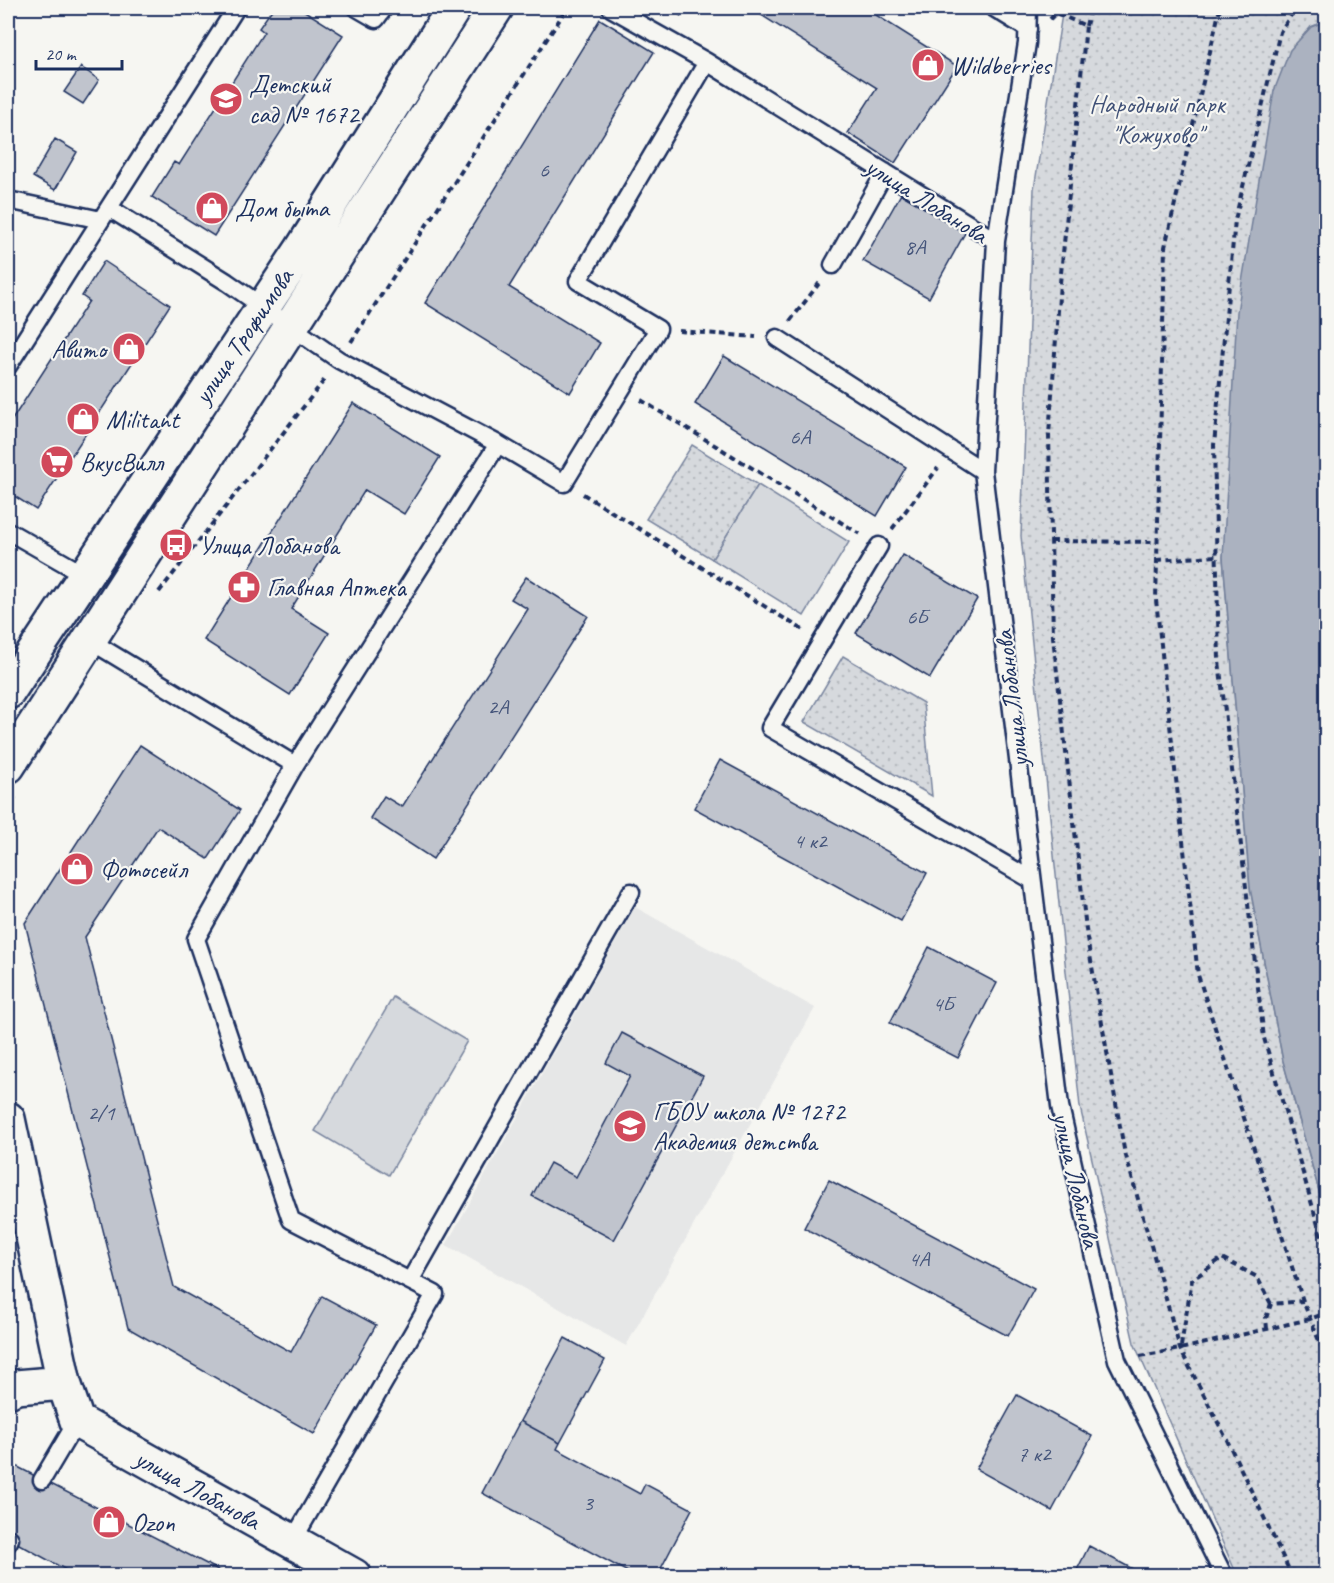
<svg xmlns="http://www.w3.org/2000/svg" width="1334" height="1583" font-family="Caveat,sans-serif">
	<defs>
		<pattern id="park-dots" width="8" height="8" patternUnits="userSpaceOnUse" patternTransform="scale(1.5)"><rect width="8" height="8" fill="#d6d9dd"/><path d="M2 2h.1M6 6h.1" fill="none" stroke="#b7bbc0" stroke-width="1.8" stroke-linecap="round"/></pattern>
	</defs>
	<rect width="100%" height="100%" fill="#f6f6f2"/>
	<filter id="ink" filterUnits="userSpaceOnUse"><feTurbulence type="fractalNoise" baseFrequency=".0167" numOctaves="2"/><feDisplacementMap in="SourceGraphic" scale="12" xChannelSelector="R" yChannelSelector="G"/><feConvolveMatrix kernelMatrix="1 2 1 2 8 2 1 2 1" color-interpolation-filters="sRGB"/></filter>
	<g filter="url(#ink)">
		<path fill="#e6e7e7" d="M635,907L815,1008L626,1346L446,1245Z"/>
		<path fill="url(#park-dots)" stroke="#78849e" stroke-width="1.5" d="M1063,8H1326V21L1311,27L1223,557L1250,888L1283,1061L1326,1216V1575H1237L1134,1343L1080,1107L1021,536L1034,189Z
			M692,445L758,485L712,559L646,519Z
			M843,656L923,703L932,796L804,722Z"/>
		<path fill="#d6d9dd" stroke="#78849e" stroke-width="1.5" d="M758,485L849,542L804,616L712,559Z
			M393,997L467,1041L389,1175L315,1131Z"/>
		<path fill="#abb2c0" stroke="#717e99" stroke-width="1.5" d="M1326,21V1216L1283,1061L1250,888L1223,557L1237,312L1274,91L1290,50L1311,27Z"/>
		<path fill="#c0c4cd" stroke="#1b2f5e" stroke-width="1.5" d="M273,8H300L343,35L214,236L152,197L174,162L179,165L264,32L259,28Z
			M668,8H686L681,16Z
			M750,8H865L957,66L895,163L848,133L877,88Z
			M600,19L654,52L509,287L600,343L570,393L425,303Z
			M81,67L99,80L83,104L64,92Z
			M55,139L77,152L55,190L33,177Z
			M901,194L966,231L929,298L863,261Z
			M104,261L170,305L36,510L8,492V426L89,301L82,296Z
			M724,356L906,467L877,516L695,404Z
			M353,403L440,457L404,514L365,490L291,609L329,633L290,695L204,640Z
			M903,555L977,599L930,678L856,633Z
			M526,577L588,616L433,859L370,818L384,796L402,807L528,609L511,599Z
			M140,745L240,810L208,859L158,827L85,937L174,1287L291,1352L322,1296L376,1325L314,1434L128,1328L25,923Z
			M720,760L927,873L901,921L694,808Z
			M929,947L997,983L958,1058L890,1023Z
			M622,1033L703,1076L614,1240L532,1196L550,1163L576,1177L630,1076L606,1063Z
			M829,1180L1034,1289L1008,1336L804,1228Z
			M565,1338L605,1360L560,1443L520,1421Z
			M1017,1395L1092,1436L1052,1511L976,1469Z
			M520,1421L560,1443L557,1449L640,1494L645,1484L692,1509L657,1576H635L482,1493Z
			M8,1462L230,1576H77L8,1538Z
			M1089,1546L1146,1576H1074Z"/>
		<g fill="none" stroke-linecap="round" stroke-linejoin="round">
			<defs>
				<path id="lane" d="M357,8L376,19L384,8
					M611,8L707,62L996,241
					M994,8L1028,29
					M1028,8L1027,43L996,241L983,471L1060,1106L1117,1360L1224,1576
					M8,200L101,220
					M109,208L227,282L339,360L498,444L564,483L658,329L578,281L707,62
					M833,265L885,172
					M777,338L983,471
					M8,366L236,8
					M8,531L85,575
					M879,546L770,728L1032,880
					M89,640L295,765L196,939L291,1220L435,1294L292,1542
					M295,765L498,444
					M410,1281L631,892
					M42,1480L77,1421
					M8,1543L10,1539"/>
				<path id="street" d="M8,1119L64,1383L77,1421L354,1576
					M8,1391L16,1387L64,1383"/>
				<path id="secondary" d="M8,692L302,249L454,8
					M8,766L496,8"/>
			</defs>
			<use href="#lane" stroke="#1b2f5e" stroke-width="21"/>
			<use href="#street" stroke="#1b2f5e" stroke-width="38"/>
			<use href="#secondary" stroke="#1b2f5e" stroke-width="38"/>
			<path stroke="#1b2f5e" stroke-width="4" stroke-dasharray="6 4.5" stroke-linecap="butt" d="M1220,8L1165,247L1156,600L1198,975L1303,1301L1326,1358
				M1302,8L1295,9L1280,32L1235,220L1214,445L1219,661L1264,1038L1326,1253
				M8,14L12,8
				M1050,19L1056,13L1086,26L1060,283L1049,435L1053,637L1087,938L1124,1149L1180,1349L1226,1438L1292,1576
				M1086,26L1090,8
				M8,161L12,179
				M790,321L821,281
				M679,331L756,337
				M351,342L567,8
				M641,400L860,534
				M583,494L803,630
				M892,529L938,468
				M1051,541L1157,542
				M1157,560L1216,556
				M159,592L326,378
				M8,808L15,797
				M1267,1329L1266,1318L1271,1304L1303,1301
				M1181,1346L1192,1280L1222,1258L1257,1277L1271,1304
				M1140,1356L1180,1349L1310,1319L1326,1313"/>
			<use href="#lane" stroke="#f6f6f2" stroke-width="16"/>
			<use href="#street" stroke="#f6f6f2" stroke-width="33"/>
			<use href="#secondary" stroke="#f6f6f2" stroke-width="33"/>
		</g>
	</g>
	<defs>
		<symbol id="shop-disc" viewBox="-11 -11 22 22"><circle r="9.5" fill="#d1495b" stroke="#f6f6f2"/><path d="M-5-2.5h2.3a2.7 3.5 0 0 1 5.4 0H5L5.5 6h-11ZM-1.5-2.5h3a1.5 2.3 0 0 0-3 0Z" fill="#fff"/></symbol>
		<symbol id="school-disc" viewBox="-11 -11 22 22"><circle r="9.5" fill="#d1495b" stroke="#f6f6f2"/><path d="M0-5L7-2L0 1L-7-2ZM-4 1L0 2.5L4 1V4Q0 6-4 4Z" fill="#fff"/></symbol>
		<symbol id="supermarket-disc" viewBox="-11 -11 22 22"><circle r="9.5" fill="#d1495b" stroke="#f6f6f2"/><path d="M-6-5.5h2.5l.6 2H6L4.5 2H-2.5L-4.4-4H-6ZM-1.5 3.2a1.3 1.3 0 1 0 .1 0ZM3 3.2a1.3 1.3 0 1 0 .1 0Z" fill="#fff"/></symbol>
		<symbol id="bus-disc" viewBox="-11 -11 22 22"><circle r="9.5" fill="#d1495b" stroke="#f6f6f2"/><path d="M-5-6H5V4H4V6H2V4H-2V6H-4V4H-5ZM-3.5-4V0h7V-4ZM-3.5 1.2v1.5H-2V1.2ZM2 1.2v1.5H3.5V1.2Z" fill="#fff"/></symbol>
		<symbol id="pharmacy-disc" viewBox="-11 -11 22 22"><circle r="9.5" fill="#d1495b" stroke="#f6f6f2"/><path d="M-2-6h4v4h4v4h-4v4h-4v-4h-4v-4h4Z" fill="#fff"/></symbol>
	</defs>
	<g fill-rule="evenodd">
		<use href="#shop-disc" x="909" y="46" width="38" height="38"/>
		<use href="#school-disc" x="207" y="80" width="38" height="38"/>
		<use href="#shop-disc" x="193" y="189" width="38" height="38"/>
		<use href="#shop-disc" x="110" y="330" width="38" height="38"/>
		<use href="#shop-disc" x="64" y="400" width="38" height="38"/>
		<use href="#supermarket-disc" x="38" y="443" width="38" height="38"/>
		<use href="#bus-disc" x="157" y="526" width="38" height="38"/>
		<use href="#pharmacy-disc" x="225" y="568" width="38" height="38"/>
		<use href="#shop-disc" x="58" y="850" width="38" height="38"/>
		<use href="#school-disc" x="611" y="1107" width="38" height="38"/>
		<use href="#shop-disc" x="90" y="1503" width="38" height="38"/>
	</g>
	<g text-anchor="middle" stroke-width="4.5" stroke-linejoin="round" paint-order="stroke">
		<g font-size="22" fill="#44547a">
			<text x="544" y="177">6</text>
			<text x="915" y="254">8А</text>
			<text x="800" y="444">6А</text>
			<text x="917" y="624">6Б</text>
			<text x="498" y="714">2А</text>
			<text x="810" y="848">4 к2</text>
			<text x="943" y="1011">4Б</text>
			<text x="101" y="1120">2/1</text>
			<text x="919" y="1266">4А</text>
			<text x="1034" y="1461">7 к2</text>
			<text x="588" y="1510">3</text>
		</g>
		<g font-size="26" fill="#1b2f5e" stroke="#f6f6f2" text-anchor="start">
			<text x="951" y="74">Wildberries</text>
			<text x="249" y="93">Детский<tspan x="249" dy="30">сад № 1672</tspan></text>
			<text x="235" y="217">Дом быта</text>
			<text x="106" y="358" text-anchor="end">Авито</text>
			<text x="106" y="428">Militant</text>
			<text x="80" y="471">ВкусВилл</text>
			<text x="199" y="554">Улица Лобанова</text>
			<text x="267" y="596">Главная Аптека</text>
			<text x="100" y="878">Фотосейл</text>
			<text x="653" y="1120">ГБОУ школа № 1272<tspan x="653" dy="30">Академия детства</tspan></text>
			<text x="132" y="1531">Ozon</text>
		</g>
		<g font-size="26" fill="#405177" stroke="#f6f6f2">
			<text x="1157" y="113">Народный парк<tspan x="1157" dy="30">"Кожухово"</tspan></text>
		</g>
		<g font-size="26" fill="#1b2f5e" stroke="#f6f6f2">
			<text transform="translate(927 200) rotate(32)" y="9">улица Лобанова</text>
			<text transform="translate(243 336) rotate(-56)" y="9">улица Трофимова</text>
			<text transform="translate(1011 699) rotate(-97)" y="9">улица Лобанова</text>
			<text transform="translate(1077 1180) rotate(77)" y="9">улица Лобанова</text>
			<text transform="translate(198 1489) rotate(29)" y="9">улица Лобанова</text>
		</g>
	</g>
	<rect width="1334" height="1583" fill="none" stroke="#f6f6f2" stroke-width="30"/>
	<rect x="15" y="15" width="1304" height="1553" fill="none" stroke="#1b2f5e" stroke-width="2" filter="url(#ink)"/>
	<path d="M36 60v9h86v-9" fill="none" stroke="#1b2f5e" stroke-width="3"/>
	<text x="45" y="60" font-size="18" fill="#1b2f5e" stroke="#f6f6f2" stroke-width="4.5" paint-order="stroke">20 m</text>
</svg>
